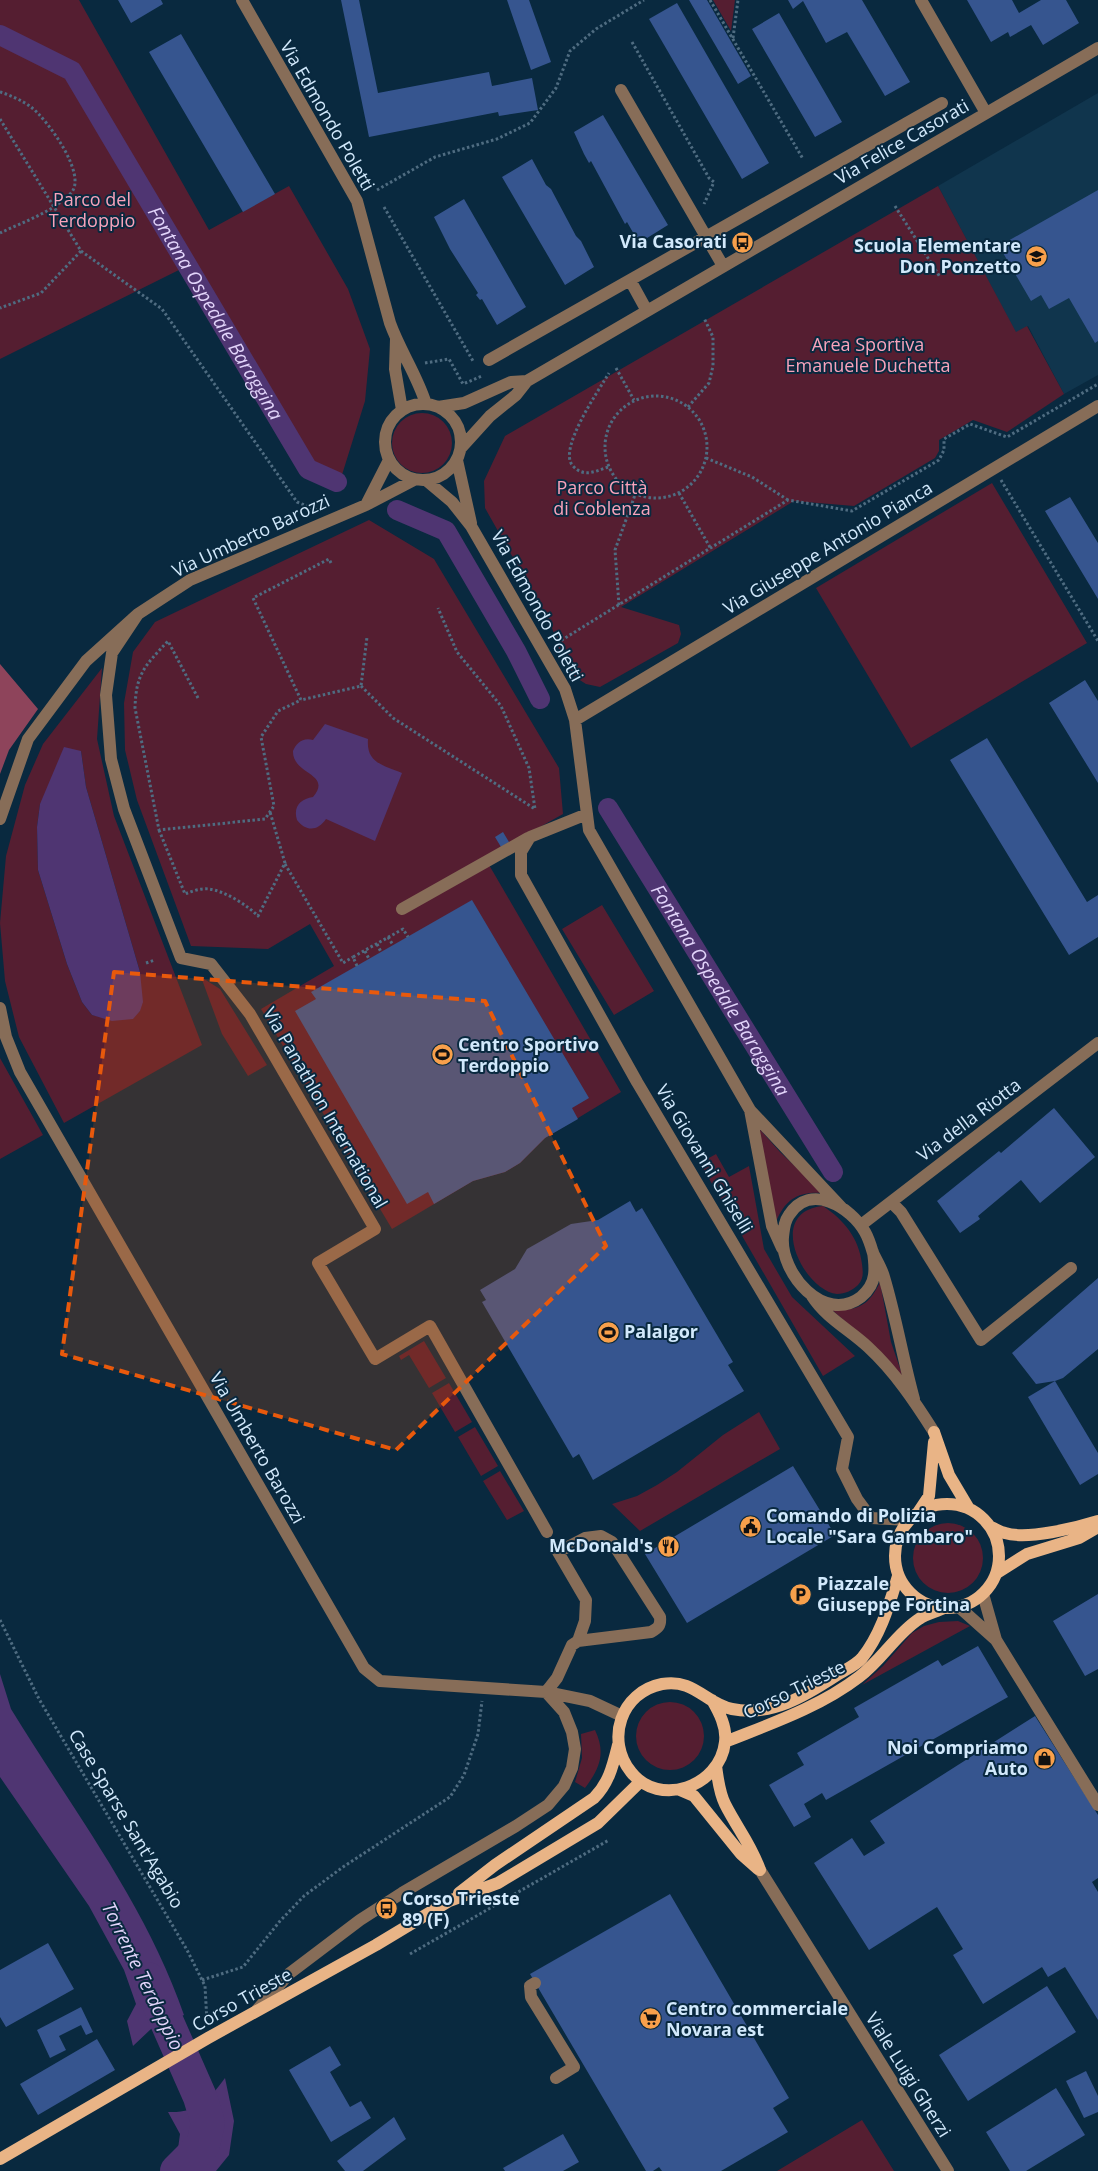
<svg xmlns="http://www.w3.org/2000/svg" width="1098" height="2171" font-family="'Open Sans',sans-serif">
	<rect width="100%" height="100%" fill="#09293f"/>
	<path fill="#10354d" d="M1098,93V375L1064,394L1028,326L1016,333L938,186Z"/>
	<path fill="#551e31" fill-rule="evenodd" d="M0,0H79L209,230L289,186L348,289L370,349L365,401L341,478L300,456L193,263L0,359Z
		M713,0H735L731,31Z
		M938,186L1016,332L1027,326L1064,394L1007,432L973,420L939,440V451L935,458L854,506L794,501L621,607L679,625L681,634L678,643L600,687L586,684L575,677L559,649L551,625L485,508L484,481L505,436Z
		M392 443a30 30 0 1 1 60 0a30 30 0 1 1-60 0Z
		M992,483L1087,643L911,748L816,588Z
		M369,520L434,559L559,768L563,814L485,858L621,1092L545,1138L520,1163L505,1172L473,1181L392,1229L261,1009L334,966L310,924L268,949L191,946L137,800L125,750L124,703L133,652L155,622Z
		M102,668L97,739L114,816L202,1045L64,1123L19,1037L5,981L0,923L6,856L25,785L43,744ZM81,751L86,787L140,972V1011C126,1025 109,1018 92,1015L82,1002L67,964L38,870L37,827L40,804Z
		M602,905L654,991L614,1015L562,929Z
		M201,977L220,989L267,1065L248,1076L222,1034Z
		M0,1058L43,1135L0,1159Z
		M755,1124L780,1152L823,1193C799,1191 785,1199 776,1222Z
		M716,1154L729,1177L749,1166L764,1249L792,1297L855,1356L823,1376L700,1163Z
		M823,1206C844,1220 859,1238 862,1264C863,1272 864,1278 858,1285C853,1290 845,1294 837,1294C804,1291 764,1212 823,1206Z
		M880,1282L891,1342L903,1377L876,1348L832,1310C857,1311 869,1306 880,1282Z
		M424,1341L446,1378L429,1388L409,1355L401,1360L399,1356Z
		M449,1383L472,1422L455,1432L432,1393Z
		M759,1412L780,1449L640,1531L612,1504L637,1496L657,1485L677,1472L723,1435Z
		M475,1427L498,1466L481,1476L458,1437Z
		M500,1471L524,1511L507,1520L483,1481Z
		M913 1558a35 35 0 1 1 70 0a35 35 0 1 1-70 0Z
		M958,1621L970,1626L862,1685L883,1666L912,1633L924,1626L939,1622Z
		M636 1736a34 34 0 1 1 68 0a34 34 0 1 1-68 0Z
		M595,1730C606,1753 600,1768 585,1788L575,1782L582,1758L581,1734Z
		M862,2120L894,2171H777Z"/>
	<path fill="#8e445b" d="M0,664L38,709L9,750L0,774Z"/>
	<path fill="#4f3572" d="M325,724L368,739C366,763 383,765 402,773L375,841L326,819C318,831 306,832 297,820C293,807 300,799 313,797C333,773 292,775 293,751C296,743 303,737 313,740Z
		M64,747L81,751L86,787L140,972L143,1002L140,1011L133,1019L112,1021L92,1015L82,1002L67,964L38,870L37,827L40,804Z
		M0,1674L11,1709C72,1809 146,1904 184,2015L151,2029L133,2046L127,2021L136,2004L124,1970L89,1906L0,1777Z
		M225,2078L234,2121L229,2155L216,2171H161L177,2156L180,2134L168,2112C198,2113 208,2101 225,2078Z"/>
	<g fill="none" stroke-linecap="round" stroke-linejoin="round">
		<g stroke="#4f3572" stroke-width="20">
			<path id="s1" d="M0,35L72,71L308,469L337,482"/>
			<path d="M397,510L446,531L516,651L540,699"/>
			<path id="s2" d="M608,808L833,1172"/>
		</g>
		<path stroke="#4f3572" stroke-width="34" d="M148,1979L200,2097L208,2123L203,2145L177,2171"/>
	</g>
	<path fill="#36558f" d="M118,0H161L163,4L131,23Z
		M341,0H359L378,93L489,72L492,86L532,78L538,110L499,116L498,112L369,137Z
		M507,0H529L551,62L531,70Z
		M689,0H707L751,76L738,84Z
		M788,0H862L910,82L885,96L847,32L826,43L803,1L793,9Z
		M967,0H1012L1019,13L1041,0H1066L1079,23L1043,45L1031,25L1010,37L1008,32L991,42Z
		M677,3L769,163L742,179L649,19Z
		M779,13L842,122L815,137L752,29Z
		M181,34L275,194L243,212L149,52Z
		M603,115L668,225L639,243L627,222L625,224L591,161L589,163L584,154L574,132Z
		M532,159L546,185L551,189L576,236L581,241L594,267L565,285L502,177Z
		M1098,190V341L1095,343L1069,298L1049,309L1041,295L1031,301L999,246Z
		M464,199L526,307L497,325L482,299L480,300L476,295L478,293L450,249L434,217Z
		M1070,497L1098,543V599L1045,511Z
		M1085,680L1098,701V783L1049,703Z
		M987,738L1087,902L1098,895V937L1069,955L950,760Z
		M503,832L509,842L501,847L495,837Z
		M472,900L589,1098L572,1108L578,1119L545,1138L520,1163L505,1172L473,1181L434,1204L428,1192L407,1204L295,1011L316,999L311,992Z
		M1054,1108L1095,1157L1040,1203L1021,1180L978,1216L980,1219L960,1233L937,1201L999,1151L1001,1153Z
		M630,1201L636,1212L642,1208L733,1362L728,1365L744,1391L593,1480L579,1454L573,1458L482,1302L486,1300L480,1290L515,1269L527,1249L571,1224L598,1220Z
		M1098,1278V1349L1063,1378L1055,1381L1098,1453V1474L1080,1485L1028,1397L1055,1381L1036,1384L1012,1353Z
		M793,1466L835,1535L687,1623L645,1554Z
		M1098,1594V1669L1085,1676L1053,1621Z
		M978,1646L1008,1697L826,1800L822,1793L804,1804L811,1817L794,1827L769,1785L804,1765L797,1753L859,1717L854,1708L938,1660L942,1666Z
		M1035,1716L1098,1815V1878L1092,1882L1098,1892V2020L1065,1967L1048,1977L1042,1967L983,2004L953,1955L963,1949L937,1907L869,1950L814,1863L852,1838L864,1856L885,1843L870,1821Z
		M670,1894L789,2098L773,2108L788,2132L721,2171H662L659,2167L653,2171H646L530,1974Z
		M48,1943L74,1989L6,2027L0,2017V1970Z
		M1047,1986L1076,2032L968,2101L939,2055Z
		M81,2007L93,2032L86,2035L81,2025L59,2036L66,2050L50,2058L37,2030Z
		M97,2039L115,2070L38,2115L20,2084Z
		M330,2046L341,2065L330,2072L350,2107L361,2101L371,2118L331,2142L289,2070Z
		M1086,2071L1098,2096V2112L1084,2118L1066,2081Z
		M1056,2088L1085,2135L1026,2171H1010L986,2132Z
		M394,2117L406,2139L363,2171H345L337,2161Z
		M563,2134L579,2162L563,2171H505L503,2168Z"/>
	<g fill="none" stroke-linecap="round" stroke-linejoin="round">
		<path stroke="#4f6c81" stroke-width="3" stroke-dasharray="2.5 2.5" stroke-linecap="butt" d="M710,0L803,159
			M733,38L738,0
			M632,42L709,178L714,182L704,204
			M0,92C10,95 23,101 31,107C47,119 88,175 71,193C53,212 23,222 0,233
			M0,119L81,251L41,293L0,308
			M377,190L435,157L497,139L530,123L556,88L570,51L596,29L644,0
			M895,206L940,277
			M384,207L473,361
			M81,251L162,309L297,502L317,510
			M425,363L449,359L463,384L482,376
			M616,368L634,400
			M605 447a51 51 0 1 1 102 0a51 51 0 1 1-102 0Z
			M688,407L709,383L713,366V337L704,318
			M706,458L752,477L788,500
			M608,467C596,471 584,478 573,466C557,450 599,390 609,373
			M1001,480L1098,641
			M679,493L711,549
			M331,563L329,559L253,598L301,700L361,686L367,637
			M619,605L615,550L635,495
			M557,643L788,500L852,511L939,460L944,450V439L970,424L1007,437L1098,384
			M361,686L393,718L535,809L529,768L501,706L457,652L438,608
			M198,698L168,641C145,666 136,673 135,708L159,830L265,819L274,806L261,737L278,711L301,700
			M159,830L185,894C192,891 201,888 209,889C225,891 247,905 258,916L285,863L270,812
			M285,864L343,963L353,957
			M388,937L393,945
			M377,944L381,952
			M365,951L369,959
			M146,963L155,960
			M357,966L353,957L403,929L408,937
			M0,1620L39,1699L187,1950L205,1986L207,2022
			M410,1954L609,1840
			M202,1980L243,1967L280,1921L304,1896L343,1867L450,1797L464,1775L478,1734L482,1701"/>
		<path stroke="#876d58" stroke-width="12" d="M242,0L357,201L390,323C400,351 417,375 426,404
			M921,0L986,113
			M621,90L723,266
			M630,280L647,311
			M396,339L395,369L402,410
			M489,360L942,103
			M385 442a38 38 0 1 1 76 0a38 38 0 1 1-76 0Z
			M438,407L464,403L511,382L527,381
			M461,448L490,416L516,395L527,381L1098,48
			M457,460L471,523
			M427,481L452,502L471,526L565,689L575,720L589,830L750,1110L842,1208
			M366,505L389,460
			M138,614L112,653L106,695L111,759L124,809L181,958L211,964L250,1014L375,1229L318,1263L375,1359L430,1326L547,1532
			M575,720L1098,406
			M587,814L530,837L521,852V875L637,1082L848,1437L842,1469L857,1499L871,1518L909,1520
			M0,819L28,739L86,661L138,614L190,580L366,505L414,480
			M402,909L528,838
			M0,1008L6,1037L20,1072L364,1668L380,1681L546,1692L590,1701L622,1716
			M750,1110L772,1226L782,1248
			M891,1202L901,1212L981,1340L1071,1268
			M861,1225L1098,1043
			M873,1252C874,1259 875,1268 874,1275C873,1284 868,1291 861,1297C824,1325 780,1273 783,1237C784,1229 784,1222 789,1215C810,1182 851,1207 865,1232C869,1239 871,1246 873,1253C877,1261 882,1269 884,1277C896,1317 903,1359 914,1399
			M812,1296C826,1318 850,1330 868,1347C895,1372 915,1402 934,1432
			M983,1594L996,1640L1098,1805
			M959,1607L996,1640
			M760,1870L948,2171
			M535,1983L530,1986L531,1997L574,2067L556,2078
			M257,2010L290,1973L360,1920L402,1893L516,1826L548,1805L564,1786L572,1768L575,1749L572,1732L564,1712L546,1692L557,1678L572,1645L578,1641L585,1621L586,1600L558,1552L585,1538L601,1536L612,1542L660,1617C661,1626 658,1628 651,1632L578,1641"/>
		<path stroke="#e9b486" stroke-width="12" d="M934,1432L949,1475L968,1507
			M895 1556a52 52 0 1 1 104 0a52 52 0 1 1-104 0Z
			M919,1511L929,1496L934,1442
			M991,1527C996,1529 1000,1532 1005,1533C1027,1540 1076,1528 1098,1521
			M997,1573L1027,1554L1079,1538L1098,1527
			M712,1700C719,1712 727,1727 725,1742C720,1787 659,1808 631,1772C605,1740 621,1692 662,1684C694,1678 706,1704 732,1709C771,1717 805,1696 837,1675C845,1670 856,1665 862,1658C881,1634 889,1605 898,1576
			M725,1742C770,1724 820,1707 859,1677C882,1660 896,1634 919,1619C926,1614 936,1612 944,1608
			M716,1766C718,1779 719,1792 725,1804C737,1828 751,1844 760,1870
			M680,1790L694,1796L741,1854L758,1869
			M459,1893L495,1865L594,1798C609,1783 613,1765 618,1745
			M0,2159L208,2038L376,1945L449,1901L498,1883L598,1823L640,1782"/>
	</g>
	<path fill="#e8590c" fill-opacity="0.2" stroke="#e8590c" stroke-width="4" stroke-dasharray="10 6" stroke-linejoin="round" d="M114,972L485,1001L606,1246L396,1450L62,1354Z"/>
	<defs>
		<symbol id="bus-disc" viewBox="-11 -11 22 22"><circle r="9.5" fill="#f8a04b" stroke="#09293f"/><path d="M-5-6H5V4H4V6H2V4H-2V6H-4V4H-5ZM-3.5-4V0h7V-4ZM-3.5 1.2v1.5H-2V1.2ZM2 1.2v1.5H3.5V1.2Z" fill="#111"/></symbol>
		<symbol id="school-disc" viewBox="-11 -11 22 22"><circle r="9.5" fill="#f8a04b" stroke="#09293f"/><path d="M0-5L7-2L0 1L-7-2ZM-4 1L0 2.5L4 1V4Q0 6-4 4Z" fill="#111"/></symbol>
		<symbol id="stadium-disc" viewBox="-11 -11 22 22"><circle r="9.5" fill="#f8a04b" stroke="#09293f"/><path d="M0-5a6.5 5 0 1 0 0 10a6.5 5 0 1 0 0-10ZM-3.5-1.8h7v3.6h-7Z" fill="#111"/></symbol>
		<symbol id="civic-disc" viewBox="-11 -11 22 22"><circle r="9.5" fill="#f8a04b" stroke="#09293f"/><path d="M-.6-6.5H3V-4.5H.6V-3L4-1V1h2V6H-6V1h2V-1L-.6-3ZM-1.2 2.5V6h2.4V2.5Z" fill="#111"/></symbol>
		<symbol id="restaurant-disc" viewBox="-11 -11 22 22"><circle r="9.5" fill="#f8a04b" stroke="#09293f"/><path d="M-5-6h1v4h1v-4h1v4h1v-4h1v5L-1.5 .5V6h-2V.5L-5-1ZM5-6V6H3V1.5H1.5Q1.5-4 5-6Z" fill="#111"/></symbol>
		<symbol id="parking-disc" viewBox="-11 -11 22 22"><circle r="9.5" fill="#f8a04b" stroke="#09293f"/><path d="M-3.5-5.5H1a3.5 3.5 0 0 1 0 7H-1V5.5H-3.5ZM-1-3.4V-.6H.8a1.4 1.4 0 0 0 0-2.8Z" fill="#111"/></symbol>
		<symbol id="shop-disc" viewBox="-11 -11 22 22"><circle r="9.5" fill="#f8a04b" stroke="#09293f"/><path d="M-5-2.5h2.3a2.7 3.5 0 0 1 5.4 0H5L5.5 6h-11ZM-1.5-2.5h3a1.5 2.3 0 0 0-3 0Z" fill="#111"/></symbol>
		<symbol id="supermarket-disc" viewBox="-11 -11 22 22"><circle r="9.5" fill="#f8a04b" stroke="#09293f"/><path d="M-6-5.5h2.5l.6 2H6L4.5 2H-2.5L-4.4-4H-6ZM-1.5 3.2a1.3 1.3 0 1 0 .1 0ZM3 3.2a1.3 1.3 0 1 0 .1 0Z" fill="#111"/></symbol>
	</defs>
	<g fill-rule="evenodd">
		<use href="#bus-disc" x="730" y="230" width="25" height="25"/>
		<use href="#school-disc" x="1024" y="244" width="25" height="25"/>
		<use href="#stadium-disc" x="430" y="1042" width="25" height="25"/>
		<use href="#stadium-disc" x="596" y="1320" width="25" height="25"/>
		<use href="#civic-disc" x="738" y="1514" width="25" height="25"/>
		<use href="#restaurant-disc" x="656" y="1534" width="25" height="25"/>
		<use href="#parking-disc" x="788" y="1582" width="25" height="25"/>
		<use href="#shop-disc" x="1032" y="1746" width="25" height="25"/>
		<use href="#bus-disc" x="374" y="1896" width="25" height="25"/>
		<use href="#supermarket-disc" x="638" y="2006" width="25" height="25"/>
	</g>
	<g text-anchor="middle" stroke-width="4" stroke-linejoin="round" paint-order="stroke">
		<g font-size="18" fill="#d2e9fc" stroke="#09293f">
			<text transform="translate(327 116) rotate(60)" y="6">Via Edmondo Poletti</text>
			<text transform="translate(902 142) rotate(-30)" y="6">Via Felice Casorati</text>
			<text transform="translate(251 536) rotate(-25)" y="6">Via Umberto Barozzi</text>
			<text transform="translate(828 548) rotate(-31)" y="6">Via Giuseppe Antonio Pianca</text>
			<text transform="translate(537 606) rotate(61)" y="6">Via Edmondo Poletti</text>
			<text transform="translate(325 1108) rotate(60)" y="6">Via Panathlon International</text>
			<text transform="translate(969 1120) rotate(-37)" y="6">Via della Riotta</text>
			<text transform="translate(704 1159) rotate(59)" y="6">Via Giovanni Ghiselli</text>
			<text transform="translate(257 1448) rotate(60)" y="6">Via Umberto Barozzi</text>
			<text transform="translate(794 1690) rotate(-26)" y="6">Corso Trieste</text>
			<text transform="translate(126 1819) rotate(59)" y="6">Case Sparse Sant'Agabio</text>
			<text transform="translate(242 2000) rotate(-29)" y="6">Corso Trieste</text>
			<text transform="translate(908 2075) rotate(58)" y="6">Viale Luigi Gherzi</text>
		</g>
		<g font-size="18" fill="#f9a3bb" stroke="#09293f">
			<text x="92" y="206">Parco del<tspan x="92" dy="21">Terdoppio</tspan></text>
			<text x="868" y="351">Area Sportiva<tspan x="868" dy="21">Emanuele Duchetta</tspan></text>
			<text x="602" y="494">Parco Città<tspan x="602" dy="21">di Coblenza</tspan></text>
		</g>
		<g font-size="18" font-weight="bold" fill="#d2e9fc" stroke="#09293f" text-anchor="start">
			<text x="727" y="248" text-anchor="end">Via Casorati</text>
			<text x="1021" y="252" text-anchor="end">Scuola Elementare<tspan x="1021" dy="21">Don Ponzetto</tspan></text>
			<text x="458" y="1051">Centro Sportivo<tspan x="458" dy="21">Terdoppio</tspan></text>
			<text x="624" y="1338">PalaIgor</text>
			<text x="766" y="1522">Comando di Polizia<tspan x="766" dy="21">Locale "Sara Gambaro"</tspan></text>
			<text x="653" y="1552" text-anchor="end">McDonald's</text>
			<text x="817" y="1590">Piazzale<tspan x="817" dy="21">Giuseppe Fortina</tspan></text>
			<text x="1028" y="1754" text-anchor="end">Noi Compriamo<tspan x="1028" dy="21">Auto</tspan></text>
			<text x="402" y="1905">Corso Trieste<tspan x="402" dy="21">89 (F)</tspan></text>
			<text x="666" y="2015">Centro commerciale<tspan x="666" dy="21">Novara est</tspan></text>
		</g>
		<g font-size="19" font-style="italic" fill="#e2d4fa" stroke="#09293f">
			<text dy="7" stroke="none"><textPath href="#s1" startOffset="362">Fontana Ospedale Baraggina</textPath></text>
			<text dy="7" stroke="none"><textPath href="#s2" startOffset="214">Fontana Ospedale Baraggina</textPath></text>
			<text transform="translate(143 1976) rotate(64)" y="7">Torrente Terdoppio</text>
		</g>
	</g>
</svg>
